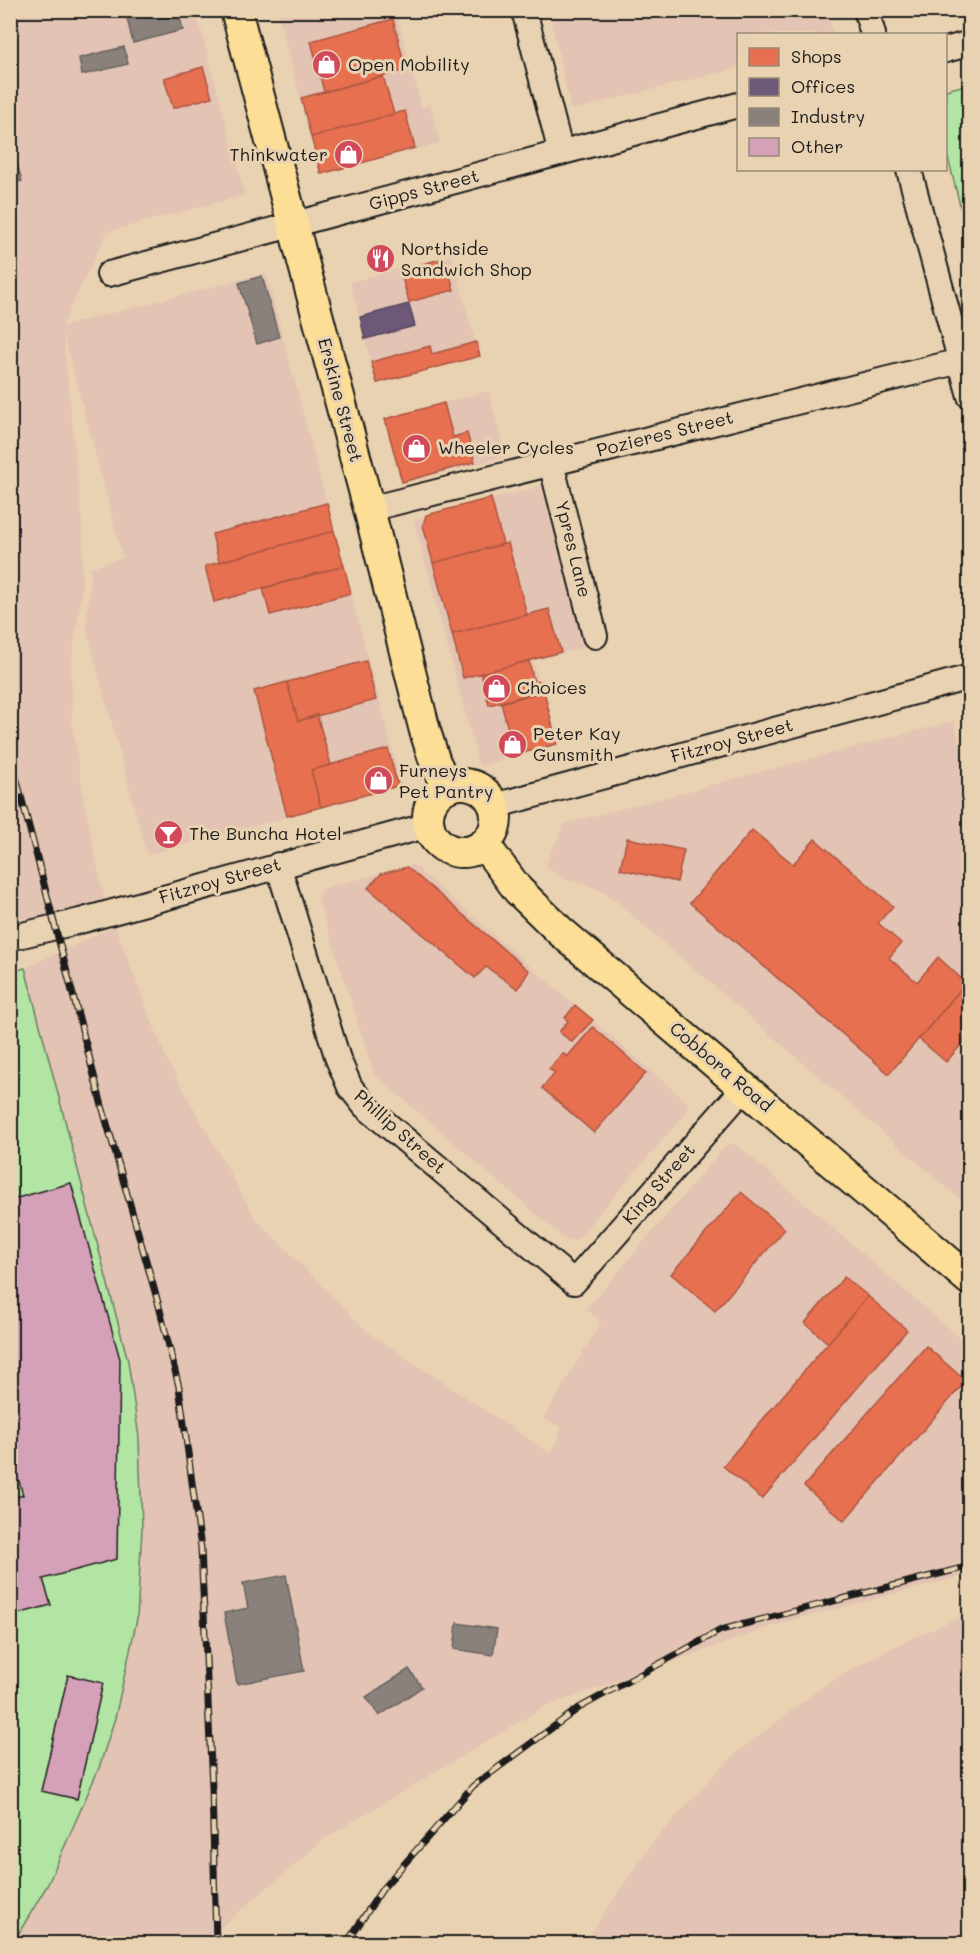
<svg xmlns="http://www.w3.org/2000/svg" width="980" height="1954" font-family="Mali,sans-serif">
	<rect width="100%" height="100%" fill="#e9d2b1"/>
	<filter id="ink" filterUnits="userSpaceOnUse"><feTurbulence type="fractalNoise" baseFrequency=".0167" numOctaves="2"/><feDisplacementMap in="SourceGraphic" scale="12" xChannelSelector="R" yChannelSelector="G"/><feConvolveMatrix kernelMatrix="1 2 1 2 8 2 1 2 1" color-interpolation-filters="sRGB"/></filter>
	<g filter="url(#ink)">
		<path fill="#e3c3b3" d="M10,11H196L245,195L107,232L62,326L266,273L402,786L147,855L86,627L91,567L123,558L63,332L83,536L82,589L71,666L72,721L85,807L105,902L29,921L10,914Z
			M277,11H404L406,16L398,19L422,107L430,105L440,143L321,175Z
			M549,11H826L833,34H738V68L571,110Z
			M452,255L479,357L377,384L350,282Z
			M488,391L506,456L404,483L386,418Z
			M541,486L584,647L533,661L555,745L479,766L414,520Z
			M954,721L970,781L969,1207L609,895L588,885L566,880L545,866L564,824Z
			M413,865L686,1101L688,1107L686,1113L578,1238L572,1241L566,1240L374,1074L318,898L320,891L328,887Z
			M115,926L167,1060L255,1218L369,1333L551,1454L562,1427L543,1419L601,1322L586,1309L725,1147L730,1144H736L969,1346V1575L785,1622L544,1707L327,1837L202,1943L13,1944L48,1884L137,1619L142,1528L139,1438L128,1361L25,968Z
			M969,1613V1943H585L627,1879L655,1840L710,1779L739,1751L821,1688L863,1663L906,1641Z"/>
		<path fill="#b2e4a4" stroke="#678060" stroke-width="1.5" d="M969,84H970L969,241L946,150V90Z
			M25,968L128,1361L139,1438L142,1528L137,1619L115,1718L99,1768L48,1884L13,1943L11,1944L10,972Z"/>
		<path fill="#e76f51" stroke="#aa5641" stroke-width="1.5" d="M393,19L406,70L324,92L311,41Z
			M203,67L212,97L173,108L164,78Z
			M383,76L394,114L311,137L301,98Z
			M405,111L415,148L321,174L311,137Z
			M445,258L454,290L409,302L400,270Z
			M476,342L480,356L377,383L371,362L430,346L432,354Z
			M444,403L453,437L467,433L475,462L402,482L385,419Z
			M491,498L503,544L433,563L423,525L426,515Z
			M327,503L334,531L219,562L212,534Z
			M334,531L344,566L214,602L205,566Z
			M508,543L527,615L452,634L433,563Z
			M344,566L351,593L270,615L263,588Z
			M549,609L561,652L463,678L452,634Z
			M366,661L376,700L298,721L287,682Z
			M529,661L534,682L541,681L544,691L489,705L481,673Z
			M287,682L298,721L317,715L331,765L311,770L321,807L287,816L254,691Z
			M544,691L557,744L515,755L501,703Z
			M388,749L398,786L321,807L311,770Z
			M752,830L793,864L815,839L893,906L878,923L901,943L889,958L917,982L938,957L966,983L889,1074L690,903Z
			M627,838L684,850L677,882L620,869Z
			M407,867L529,971L518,989L486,967L475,978L368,888L381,874Z
			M966,983L970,986V1035L946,1062L919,1039Z
			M575,1005L593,1020L572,1042L559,1032L568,1021L565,1018Z
			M593,1027L646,1073L594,1133L542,1088L555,1073L549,1069L563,1053L567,1057Z
			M741,1192L785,1229L715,1311L671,1274Z
			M844,1277L868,1296L828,1343L805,1323Z
			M868,1296L907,1330L762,1499L723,1466Z
			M926,1346L966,1381L844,1521L804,1486Z"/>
		<path fill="#6d597a" stroke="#55475e" stroke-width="1.5" d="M409,304L415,326L365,339L360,317Z"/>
		<path fill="#8a817c" stroke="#69635f" stroke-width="1.5" d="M125,10H178L183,30L133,43Z
			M124,47L128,64L82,75L79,58Z
			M10,140L22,181L10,184Z
			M262,276L279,337L257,344L239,283Z
			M286,1575L304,1671L237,1684L224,1613L248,1608L243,1583Z
			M457,1623L497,1629L493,1655L454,1649Z
			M409,1669L422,1687L379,1716L366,1697Z"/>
		<path fill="#d5a1b9" stroke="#1c1c1c" stroke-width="1.5" d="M71,1183L120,1359L117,1559L43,1579L51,1605L10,1616V1499L23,1495L10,1451V1200Z
			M68,1675L103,1683L77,1799L41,1791Z"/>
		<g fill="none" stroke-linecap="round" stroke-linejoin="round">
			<defs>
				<path id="minor" d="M524,10L561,153
					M866,10L873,34
					M946,50L970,43
					M909,170L970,396
					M109,274L738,105
					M551,463L595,636
					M369,509L960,361
					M494,806L970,677
					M278,865L338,1059L350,1087L365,1106L574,1282L745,1087
					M10,938L80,921L429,825"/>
				<path id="major" d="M236,10L369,509L425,731L435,762L447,787
					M428 818a34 34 0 1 1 68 0a34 34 0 1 1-68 0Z
					M484,844L518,890L560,931L970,1280"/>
			</defs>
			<use href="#minor" stroke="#1c1c1c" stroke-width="28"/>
			<use href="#major" stroke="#1c1c1c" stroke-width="34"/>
			<use href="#minor" stroke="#e9d2b1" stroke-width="24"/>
			<use href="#major" stroke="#fcde96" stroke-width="30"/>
			<defs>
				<path id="rail" d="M10,754L102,1106L159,1306L179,1387L201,1548L212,1788L216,1944
					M346,1944L383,1888L473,1786L579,1708L721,1630L970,1566"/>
			</defs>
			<use href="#rail" stroke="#1c1c1c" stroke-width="7"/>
			<use href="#rail" stroke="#e9d2b1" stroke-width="4.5" stroke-dasharray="14" stroke-linecap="butt"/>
		</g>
	</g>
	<defs>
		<symbol id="shop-disc" viewBox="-11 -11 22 22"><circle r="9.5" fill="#d1495b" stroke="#e9d2b1"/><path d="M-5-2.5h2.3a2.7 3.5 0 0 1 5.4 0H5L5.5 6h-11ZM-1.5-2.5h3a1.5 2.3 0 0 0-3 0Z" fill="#fff"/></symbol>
		<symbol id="restaurant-disc" viewBox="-11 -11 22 22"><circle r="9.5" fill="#d1495b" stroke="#e9d2b1"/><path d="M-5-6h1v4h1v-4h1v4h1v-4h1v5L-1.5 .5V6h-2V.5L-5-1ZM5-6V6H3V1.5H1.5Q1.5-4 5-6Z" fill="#fff"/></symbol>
		<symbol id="bar-disc" viewBox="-11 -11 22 22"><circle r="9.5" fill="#d1495b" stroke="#e9d2b1"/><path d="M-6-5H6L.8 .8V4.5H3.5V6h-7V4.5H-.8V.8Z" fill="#fff"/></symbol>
	</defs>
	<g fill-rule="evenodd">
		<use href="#shop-disc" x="310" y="48" width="33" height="33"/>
		<use href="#shop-disc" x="332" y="138" width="33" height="33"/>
		<use href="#restaurant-disc" x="364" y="242" width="33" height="33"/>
		<use href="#shop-disc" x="400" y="432" width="33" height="33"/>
		<use href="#shop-disc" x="480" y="672" width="33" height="33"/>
		<use href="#shop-disc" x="496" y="728" width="33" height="33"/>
		<use href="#shop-disc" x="362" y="764" width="33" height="33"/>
		<use href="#bar-disc" x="152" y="818" width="33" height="33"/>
	</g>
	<g text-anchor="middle" stroke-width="6" stroke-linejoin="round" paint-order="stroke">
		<g font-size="18" fill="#1c1c1c" stroke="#e9d2b1" text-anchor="start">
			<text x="348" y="71">Open Mobility</text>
			<text x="328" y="161" text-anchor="end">Thinkwater</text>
			<text x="401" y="255">Northside<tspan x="401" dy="21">Sandwich Shop</tspan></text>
			<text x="438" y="454">Wheeler Cycles</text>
			<text x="517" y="694">Choices</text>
			<text x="533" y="740">Peter Kay<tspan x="533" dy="21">Gunsmith</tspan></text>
			<text x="399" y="777">Furneys<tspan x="399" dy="21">Pet Pantry</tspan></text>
			<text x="189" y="840">The Buncha Hotel</text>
		</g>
		<g font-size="18" fill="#1c1c1c" stroke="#e9d2b1">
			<text transform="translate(424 190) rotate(-15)" y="6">Gipps Street</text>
			<text transform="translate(340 400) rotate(75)" y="6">Erskine Street</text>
			<text transform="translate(665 434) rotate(-14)" y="6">Pozieres Street</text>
			<text transform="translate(573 549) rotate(76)" y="6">Ypres Lane</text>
			<text transform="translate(732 741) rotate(-15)" y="6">Fitzroy Street</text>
			<text transform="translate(220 881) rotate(-16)" y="6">Fitzroy Street</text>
			<text transform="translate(721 1067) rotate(40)" y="6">Cobbora Road</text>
			<text transform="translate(400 1132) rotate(42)" y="6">Phillip Street</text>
			<text transform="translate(659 1184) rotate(-49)" y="6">King Street</text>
		</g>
	</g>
	<rect width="980" height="1954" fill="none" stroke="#e9d2b1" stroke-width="36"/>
	<rect x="18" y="18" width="944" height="1918" fill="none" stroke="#1c1c1c" stroke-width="2" filter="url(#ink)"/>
	<rect x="737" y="33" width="210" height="138" fill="#e9d2b1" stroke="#978975" stroke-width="1.5"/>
	<rect x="749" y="48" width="30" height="18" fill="#e76f51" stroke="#978975" stroke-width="1.5"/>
	<text x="791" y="63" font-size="18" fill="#1c1c1c">Shops</text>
	<rect x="749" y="78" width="30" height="18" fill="#6d597a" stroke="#978975" stroke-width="1.5"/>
	<text x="791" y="93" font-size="18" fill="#1c1c1c">Offices</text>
	<rect x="749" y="108" width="30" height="18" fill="#8a817c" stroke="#978975" stroke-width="1.5"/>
	<text x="791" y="123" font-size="18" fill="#1c1c1c">Industry</text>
	<rect x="749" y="138" width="30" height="18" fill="#d5a1b9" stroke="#978975" stroke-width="1.5"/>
	<text x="791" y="153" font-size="18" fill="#1c1c1c">Other</text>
</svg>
